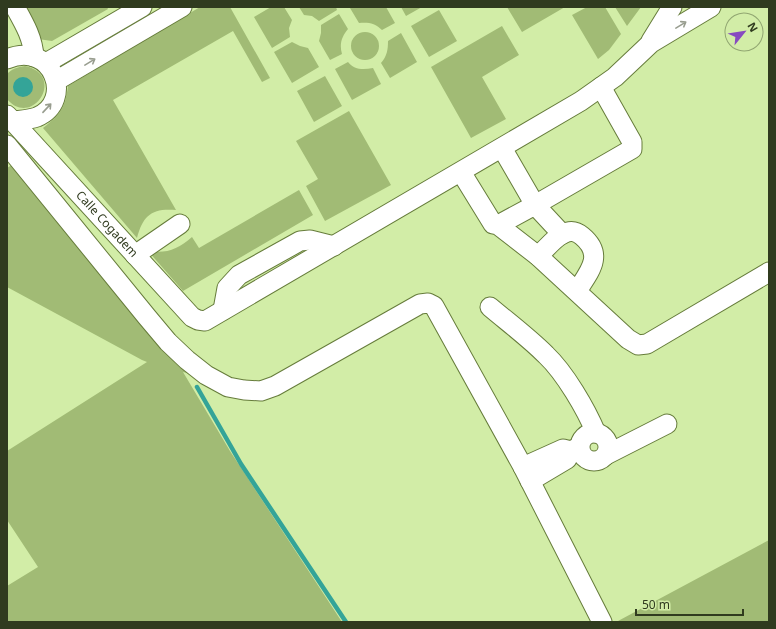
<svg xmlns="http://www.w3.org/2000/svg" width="776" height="629" font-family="'Noto Sans',sans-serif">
	<rect width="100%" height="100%" fill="#d2eda7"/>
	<path fill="#a1bb75" d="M22,7H107L108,9L52,41L38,39Z
		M200,7H230L270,78L262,82L233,31L113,100L176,210C152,208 143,215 137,238L43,128C61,114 65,108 68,86Z
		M271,7H284L292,20L289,28L290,37L272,48L254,17Z
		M299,7H336L337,10L319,21L312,16L304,15Z
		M352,7H386L395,23L382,30C375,23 368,22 359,23L350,8Z
		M401,7H422L406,16Z
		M507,7H565L522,32Z
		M587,7H605L621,34L609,50L598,59L572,15Z
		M615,7H641L627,26Z
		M439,10L457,41L429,57L411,26Z
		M339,14L348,29C342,36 339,44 342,54L330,60L319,41L321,33V25Z
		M502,26L519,55L482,77L506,119L471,138L431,67Z
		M351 46a14 14 0 1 1 28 0a14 14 0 1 1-28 0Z
		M401,33L417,62L390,78L381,63C387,56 388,50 388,41Z
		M292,42L300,46L308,48L319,67L292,83L274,52Z
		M348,62C354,70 363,70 373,68L381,84L352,100L335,69Z
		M25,66C67,75 32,129 7,99V74C12,69 17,67 25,66Z
		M325,76L342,106L314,122L297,91Z
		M349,111L391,185L325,221L306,186L318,179L296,141Z
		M15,163L191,374L183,372L230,451L342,622H7V586L38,567L7,520V451L147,362L142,360L7,287V168Z
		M299,190L313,215L183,291L148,251C167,254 178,249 192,237L199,248Z
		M769,540V622H619L618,621Z"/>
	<path fill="#34a498" d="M13 87a10 10 0 1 1 20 0a10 10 0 1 1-20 0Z"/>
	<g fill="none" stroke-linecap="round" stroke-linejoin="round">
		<path stroke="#34a498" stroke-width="4.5" d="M197,387L241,464L346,622"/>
		<defs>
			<g id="minor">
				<path d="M15,7C24,23 33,38 34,57"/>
				<path d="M651,41L672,7"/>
				<path d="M7,59C53,40 75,101 37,117C29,120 20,120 12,121"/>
				<path d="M46,63L142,7"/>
				<path d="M56,81L182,7"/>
				<path id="s1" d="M7,115L192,317L198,320L205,321L581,101L615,77L651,43L711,7"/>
				<path d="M7,145L147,317L168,342L187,360L206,375L228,387L244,390L261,391L275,386L420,304L428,303L434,306L523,467L602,622"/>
				<path d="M502,148L535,205L562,234"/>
				<path d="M461,172L493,224L498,225L538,256L628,339L638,345L647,344L769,272"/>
				<path d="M498,225L535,205L632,149V142L601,87"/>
				<path d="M135,255L180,224"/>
				<path d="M538,256C545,250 555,237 563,234C570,230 576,231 582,236C605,255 589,272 577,291"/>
				<path d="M490,307C509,323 529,338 546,355C565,373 586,409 596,433"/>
				<path d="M223,310L227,288L239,275L300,241L310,240L334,246"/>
				<circle cx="594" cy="447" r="14"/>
				<path d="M606,455L667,424"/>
				<path d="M523,467L563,449L571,451L579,447"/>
				<path d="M530,481L567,459L570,452"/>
			</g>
		</defs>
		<use href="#minor" stroke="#667c3b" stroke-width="21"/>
		<use href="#minor" stroke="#fff" stroke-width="19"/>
	</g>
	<defs><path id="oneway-shaft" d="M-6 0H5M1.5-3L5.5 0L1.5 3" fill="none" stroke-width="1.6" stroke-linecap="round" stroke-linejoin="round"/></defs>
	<g stroke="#989d8f">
		<use href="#oneway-shaft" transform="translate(681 25) rotate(-31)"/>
		<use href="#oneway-shaft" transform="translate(90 62) rotate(-31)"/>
		<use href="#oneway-shaft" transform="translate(47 108) rotate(-47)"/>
	</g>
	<g text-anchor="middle" stroke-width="4" stroke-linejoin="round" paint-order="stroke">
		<g font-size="12" fill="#303b1f" stroke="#d2eda7">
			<text dy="4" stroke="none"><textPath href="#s1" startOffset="148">Calle Cogadem</textPath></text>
		</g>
	</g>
	<rect width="776" height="629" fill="none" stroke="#303b1f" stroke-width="16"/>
	<g transform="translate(744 32) rotate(60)"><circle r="19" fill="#d2eda7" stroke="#91a671"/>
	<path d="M0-3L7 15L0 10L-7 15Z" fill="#874ac0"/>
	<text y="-6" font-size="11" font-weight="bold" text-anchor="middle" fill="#303b1f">N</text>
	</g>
	<path d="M636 609v6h107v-6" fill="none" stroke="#303b1f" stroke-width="2"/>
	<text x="642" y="609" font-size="12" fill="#303b1f" stroke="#d2eda7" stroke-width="3" paint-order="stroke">50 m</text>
</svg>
